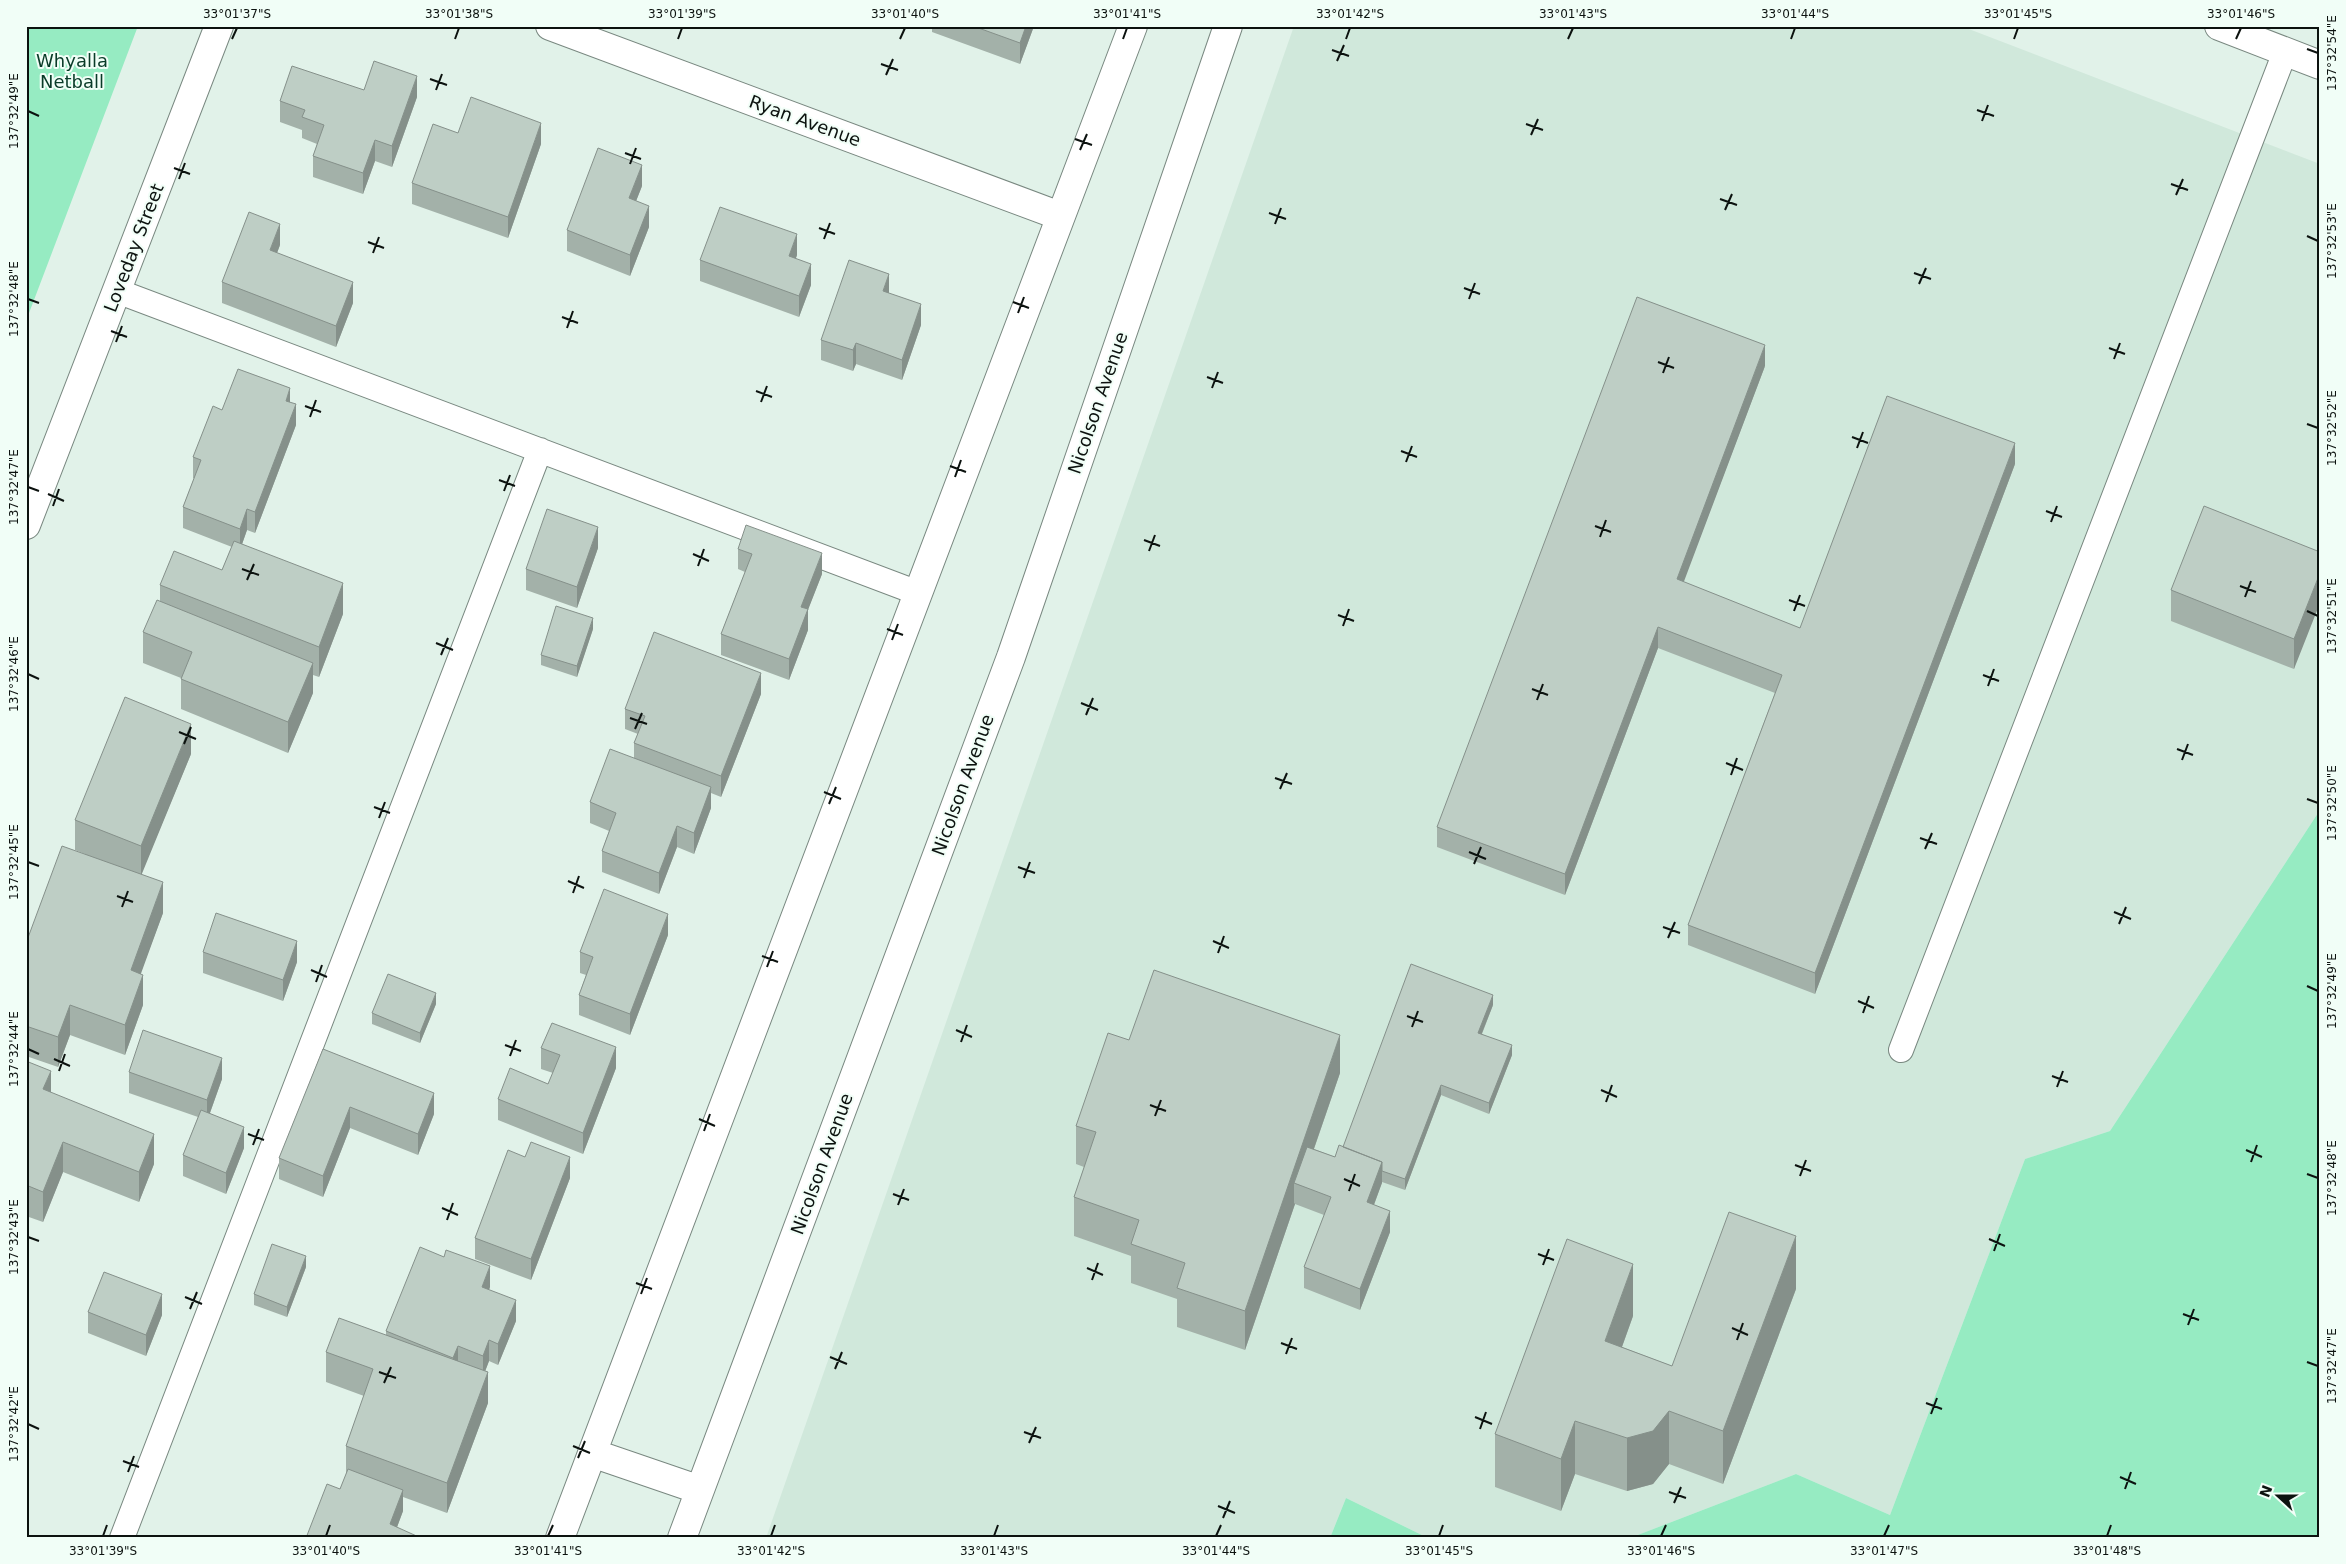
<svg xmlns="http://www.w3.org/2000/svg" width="2346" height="1564" font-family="'DejaVu Sans',sans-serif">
	<rect width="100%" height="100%" fill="#e1f2e9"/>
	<path fill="#d0e8db" d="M1294,26H1961L2320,164V810L2110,1131L2025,1159L1890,1515L1796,1474L1630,1538H1428L1346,1498L1330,1538H766Z"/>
	<path fill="#96ebc2" d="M26,26H138L26,321Z
		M2320,810V1538H1630L1796,1474L1890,1515L2025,1159L2110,1131Z
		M1346,1498L1428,1538H1330Z"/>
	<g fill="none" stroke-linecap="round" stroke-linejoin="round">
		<defs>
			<path id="service" d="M117,291L918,593
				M1901,1050L2285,52
				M122,1538L540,450"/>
			<path id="minor" d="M550,26L1060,216
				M2219,26L2320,65
				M26,525L219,26"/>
			<path id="secondary" d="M592,1453L700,1490
				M560,1538L1133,26
				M682,1538L1011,657L1228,26"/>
		</defs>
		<use href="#service" stroke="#798880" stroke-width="26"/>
		<use href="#minor" stroke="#798880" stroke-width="30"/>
		<use href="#secondary" stroke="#798880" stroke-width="30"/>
		<use href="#service" stroke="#fff" stroke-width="24"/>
		<use href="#minor" stroke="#fff" stroke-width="28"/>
		<use href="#secondary" stroke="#fff" stroke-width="28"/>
	</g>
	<path fill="#a3b1a9" d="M932,26H1034L1020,64L932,32Z
		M364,90L417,97L392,167L375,161L363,194L313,177V156L317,144L302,138V130L280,122V101Z
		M458,133L541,144L508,238L412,204V183Z
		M642,186L636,201L649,227L630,276L567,251V230Z
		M280,245L277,253L353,303L336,347L222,303V282Z
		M797,255L796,258L811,285L799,317L700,281V260Z
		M889,293L921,325L902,380L856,364L853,371L821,360V340Z
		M1765,366L1683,582L1800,628L2015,464L1815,994L1688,945V925L1775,693L1658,648L1565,895L1437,847V827Z
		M290,402L296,425L255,533L247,530L242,544L343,614L319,677L313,675V693L288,753L181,709V678L143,663V632L160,601V585L222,570L232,547L183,528V507L194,478H193V457L222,410Z
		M598,548L577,608L526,590V569Z
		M738,549L822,574L808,609V630L789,680L721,655V634L745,572L738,569Z
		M2320,552L2294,669L2171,621V590Z
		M593,629L577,677L541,665V655Z
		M761,694L721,797L711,793V808L694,854L677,847L659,894L602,872V851L609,831L590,823V802L634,758V743L638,734L625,729V709Z
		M191,754L141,874L163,913L140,974L143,1005L125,1055L70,1035L58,1067L26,1056V943L85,854L75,850V820Z
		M668,935L630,1035L579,1015V995L586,975L580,973V952Z
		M203,952L297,962L283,1001L203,973Z
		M436,1004L420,1043L372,1024V1013Z
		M1493,1005L1482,1034L1512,1055L1489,1114L1441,1095L1405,1190L1382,1182L1374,1205L1390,1232L1360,1310L1304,1288V1267L1324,1215L1295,1204L1245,1350L1177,1327V1299L1131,1283V1256L1074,1236V1197L1084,1167L1076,1164V1126L1129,1040L1340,1073L1314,1149L1335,1157L1343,1147Z
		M541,1048L616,1068L583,1154L498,1120V1099L548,1084L553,1073L541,1069Z
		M323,1049L434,1114L418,1155L350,1128L323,1197L279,1179V1158Z
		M26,1061L51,1093L154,1164L139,1202L63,1172L43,1222L26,1216Z
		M129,1072L222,1079L210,1113L244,1148L226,1194L183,1176V1155L198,1117L129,1093Z
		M525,1157L570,1178L531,1280L475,1259V1238Z
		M306,1267L287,1317L254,1305V1294Z
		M490,1287L489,1290L516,1321L498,1365L489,1361L485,1371L488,1403L447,1513L403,1497V1511L397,1527L306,1538L340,1489L346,1476V1446L364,1396L326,1382V1352L386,1335V1331Z
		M1796,1289L1723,1484L1669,1464L1653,1484L1627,1491L1575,1474L1561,1511L1495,1487V1434L1633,1316L1622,1347L1672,1366Z
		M88,1312L162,1315L146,1356L88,1333Z"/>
	<path fill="#85908a" d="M1026,26H1034L1020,64V43Z
		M417,76V97L392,167V146Z
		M541,123V144L508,238V217Z
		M375,140V161L363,194V173Z
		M642,165V186L629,219V198Z
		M649,206V227L630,276V255Z
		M280,224V245L270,271V250Z
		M797,234V255L789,277V256Z
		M811,264V285L799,317V296Z
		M889,274V295L883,291Z
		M353,282V303L336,347V326Z
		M921,304V325L902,380V360Z
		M856,343V364L853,371V350Z
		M1765,345V366L1677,600V579Z
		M290,388V409L286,401Z
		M296,404V425L255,533V512Z
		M2015,443V464L1815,994V973Z
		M247,509V530L240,550V529Z
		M598,527V548L577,608V587Z
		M822,553V574L801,628V607Z
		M2320,573V603L2294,669V639Z
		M343,583V614L319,677V647Z
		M808,609V630L789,680V659Z
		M593,618V629L577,677V666Z
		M1658,627V648L1565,895V874Z
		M313,663V693L288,753V722Z
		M761,673V694L721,797V776Z
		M191,724V754L141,876V846Z
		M711,787V808L694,854V833Z
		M677,826V847L659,894V873Z
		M163,882V913L131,1001V970Z
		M668,914V935L630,1035V1014Z
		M297,941V962L283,1001V980Z
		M143,975V1005L125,1055V1025Z
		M436,993V1004L420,1043V1033Z
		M1493,995V1005L1478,1043V1033Z
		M70,1005V1035L58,1067V1037Z
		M1340,1035V1073L1301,1186L1294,1183V1203L1295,1204L1245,1350V1311Z
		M1512,1045V1055L1489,1114V1103Z
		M616,1047V1068L583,1154V1133Z
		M222,1058V1079L207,1121V1100Z
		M51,1071V1101L43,1089Z
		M1441,1085V1095L1405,1190V1179Z
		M434,1093V1114L418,1155V1134Z
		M350,1107V1128L323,1197V1176Z
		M244,1127V1148L226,1194V1173Z
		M154,1134V1164L139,1202V1172Z
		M63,1142V1172L43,1222V1192Z
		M570,1157V1178L531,1280V1259Z
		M1382,1162V1183L1367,1223V1202Z
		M1390,1211V1232L1360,1310V1289Z
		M1796,1236V1289L1723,1484V1431Z
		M306,1256V1267L287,1317V1307Z
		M1633,1264V1316L1605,1394V1341Z
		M490,1266V1287L482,1308V1287Z
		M162,1294V1315L146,1356V1335Z
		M516,1300V1321L498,1365V1344Z
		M489,1340V1361L483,1377V1356Z
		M458,1346V1367L453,1379V1358Z
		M488,1372V1403L447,1513V1483Z
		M1669,1411V1464L1653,1484L1627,1491V1438Z
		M1575,1421V1474L1561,1511V1459Z
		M403,1490V1511L393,1538L390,1524Z"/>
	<path fill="#becec5" stroke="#85908a" d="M973,26H1026L1020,43Z
		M374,61L417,76L392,146L375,140L363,173L313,156L324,125L302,117L305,110L280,101L292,66L364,90Z
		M471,97L541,123L508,217L412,183L433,124L458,133Z
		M598,148L642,165L629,198L649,206L630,255L567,230Z
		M720,207L797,234L789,256L811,264L799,296L700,260Z
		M249,212L280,224L270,250L353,282L336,326L222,282Z
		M849,260L889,274L883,291L921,304L902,360L856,343L853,350L821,340Z
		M1637,297L1765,345L1677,579L1800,628L1887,396L2015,443L1815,973L1688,925L1782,675L1658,627L1565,874L1437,827Z
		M238,369L290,388L286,401L296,404L255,512L247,509L240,529L183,507L201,460L193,457L213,406L222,410Z
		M2204,506L2320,552V573L2294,639L2171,590Z
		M547,509L598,527L577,587L526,569Z
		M746,525L822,553L801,607L808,609L789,659L721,634L752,554L738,549Z
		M234,541L343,583L319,647L160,585L174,551L222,570Z
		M157,600L313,663L288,722L181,679L192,652L143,632Z
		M556,606L593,618L577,666L541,655Z
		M654,632L761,673L721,776L634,743L645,716L625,709Z
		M125,697L191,724L141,846L75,820Z
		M610,749L711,787L694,833L677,826L659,873L602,851L616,813L590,802Z
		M62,846L163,882L131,970L143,975L125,1025L70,1005L58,1037L26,1026V943Z
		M604,889L668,914L630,1014L579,995L593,957L580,952Z
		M216,913L297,941L283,980L203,952Z
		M1411,964L1493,995L1478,1033L1512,1045L1489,1103L1441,1085L1405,1179L1382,1171V1162L1343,1147Z
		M1154,970L1340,1035L1245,1311L1177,1288L1185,1263L1131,1244L1139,1220L1074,1197L1096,1132L1076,1126L1108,1033L1129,1040Z
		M388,974L436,993L420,1033L372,1013Z
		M552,1023L616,1047L583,1133L498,1099L510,1068L548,1084L560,1055L541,1048Z
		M143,1030L222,1058L207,1100L129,1072Z
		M323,1049L434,1093L418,1134L350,1107L323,1176L279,1158Z
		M26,1061L51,1071L43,1089L154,1134L139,1172L63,1142L43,1192L26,1185Z
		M201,1110L244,1127L226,1173L183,1155Z
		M531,1142L570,1157L531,1259L475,1238L508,1150L525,1157Z
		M1339,1145L1382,1162L1367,1202L1390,1211L1360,1289L1304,1267L1331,1197L1294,1183L1307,1147L1335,1157Z
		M1729,1212L1796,1236L1723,1431L1669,1411L1653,1431L1627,1438L1575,1421L1561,1459L1495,1434L1567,1239L1633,1264L1605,1341L1672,1366Z
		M272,1244L306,1256L287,1307L254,1294Z
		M420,1247L444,1257L446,1250L490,1266L482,1287L516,1300L498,1344L489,1340L483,1356L458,1346L453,1358L386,1331Z
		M104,1272L162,1294L146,1335L88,1312Z
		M339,1318L488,1372L447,1483L346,1446L373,1369L326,1352Z
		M348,1469L403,1490L390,1524L421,1538H306L327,1484L340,1489Z"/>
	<path fill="none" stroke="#0c120f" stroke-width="2" d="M232,39L237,28M455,39L459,28M678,39L682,28M900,39L905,28M1123,39L1127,28M1346,39L1350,28M1568,39L1573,28M1791,39L1795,28M2014,39L2018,28M2236,39L2241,28M2307,49L2318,53M1332,50L1349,56M1337,61L1344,45M881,64L898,70M886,75L893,59M430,79L447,85M436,90L442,74M1977,110L1994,116M28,111L39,116M1982,121L1988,105M1526,124L1543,130M1531,135L1538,119M1075,139L1092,145M1080,150L1087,134M625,153L641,159M630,164L636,148M174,168L190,174M179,179L185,163M2171,184L2188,190M2176,195L2183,179M1720,199L1737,205M1725,210L1732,194M1269,213L1286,219M1275,224L1281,208M819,228L835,234M2307,236L2318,241M824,239L830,223M368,242L384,248M373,253L379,237M1914,273L1931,279M1919,284L1926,268M1464,288L1480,294M28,299L39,303M1469,299L1475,283M1013,302L1029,308M1018,313L1024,297M562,317L578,323M567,328L573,311M111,331L127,337M116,342L122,326M2109,348L2125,354M2114,359L2120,343M1658,362L1674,368M1663,373L1669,357M1207,377L1223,383M1212,388L1218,372M756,391L772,397M761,402L767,386M305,406L321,412M310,417L316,400M2307,424L2318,428M1852,437L1868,443M1857,448L1863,432M1401,451L1417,457M1406,462L1412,446M950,466L966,472M955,477L961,460M499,480L515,486M28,487L39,491M504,491L510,475M48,494L64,501M53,506L59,489M2046,511L2062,517M2051,522L2057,506M1595,526L1611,532M1600,537L1606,520M1144,540L1160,546M1149,551L1155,535M693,554L709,561M698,566L704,549M242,569L259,575M247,580L254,564M2240,586L2256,592M2245,597L2251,581M1789,600L1805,606M1794,611L1800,595M2307,611L2318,616M1338,615L1354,621M1343,626L1349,609M887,629L903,635M892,640L898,624M436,643L453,650M441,655L448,638M28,674L39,679M1983,675L1999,681M1988,686L1994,669M1532,689L1548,695M1537,700L1543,684M1081,703L1098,710M1086,715L1093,698M630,718L647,724M635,729L642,713M179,732L196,739M184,744L191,727M2177,749L2193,755M2182,760L2188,744M1726,763L1743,770M1731,775L1737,758M1275,778L1292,784M1280,789L1287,773M824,792L841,799M2307,799L2318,803M829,804L836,787M374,807L390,813M379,818L385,802M1920,838L1937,844M1925,849L1932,833M1469,852L1486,859M28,862L39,866M1474,864L1481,847M1018,867L1035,873M1024,878L1030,862M568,881L584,888M573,893L579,876M117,896L133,902M122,907L128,891M2114,912L2131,919M2119,924L2126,907M1663,927L1680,933M1668,938L1675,922M1213,941L1229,948M1218,953L1224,936M762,956L778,962M767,967L773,951M311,970L327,977M316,982L322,965M2307,986L2318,991M1858,1001L1874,1008M1863,1013L1869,996M1407,1016L1423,1022M1412,1027L1418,1011M956,1030L972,1037M961,1042L967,1025M505,1045L521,1051M28,1049L39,1054M510,1056L516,1040M54,1059L70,1066M59,1071L65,1054M2052,1076L2068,1082M2057,1087L2063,1071M1601,1090L1617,1097M1606,1102L1612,1085M1150,1105L1166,1111M1155,1116L1161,1100M699,1119L715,1126M704,1131L710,1114M248,1134L264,1140M253,1145L259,1129M2246,1150L2262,1157M2251,1162L2257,1145M1795,1165L1811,1171M2307,1174L2318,1178M1800,1176L1806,1160M1344,1179L1360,1186M1349,1191L1355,1174M893,1194L909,1200M898,1205L904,1189M442,1208L458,1215M447,1220L453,1203M28,1237L39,1241M1989,1239L2005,1246M1994,1251L2000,1234M1538,1254L1554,1260M1543,1265L1549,1249M1087,1268L1103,1275M1092,1280L1098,1263M636,1283L652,1289M641,1294L647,1278M185,1297L202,1304M190,1309L197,1292M2183,1314L2199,1320M2188,1325L2194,1309M1732,1328L1748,1335M1737,1340L1743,1323M1281,1343L1297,1349M1286,1354L1292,1338M830,1357L847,1364M2307,1362L2318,1366M835,1369L842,1352M379,1372L396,1378M384,1383L391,1367M1926,1403L1942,1409M1931,1414L1937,1398M1475,1417L1492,1424M28,1424L39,1429M1480,1429L1486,1412M1024,1432L1041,1438M1029,1443L1036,1427M573,1446L590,1453M578,1458L585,1441M123,1461L139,1467M128,1472L134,1456M2120,1477L2136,1484M2125,1489L2131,1472M1669,1492L1686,1498M1674,1503L1681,1487M1218,1506L1235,1513M1223,1518L1230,1501M103,1536L107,1525M326,1536L330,1525M548,1536L553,1525M771,1536L775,1525M994,1536L998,1525M1216,1536L1221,1525M1439,1536L1443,1525M1661,1536L1666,1525M1884,1536L1889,1525M2107,1536L2111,1525"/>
	<g text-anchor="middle" stroke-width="4" stroke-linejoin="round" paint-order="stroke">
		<g font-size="18" fill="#093b28" stroke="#f1fef7">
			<text x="72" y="67">Whyalla<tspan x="72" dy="21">Netball</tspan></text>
		</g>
		<g font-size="18" fill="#0c120f" stroke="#f1fef7">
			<text transform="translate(805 121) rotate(20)" y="6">Ryan Avenue</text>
			<text transform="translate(134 248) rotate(-69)" y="6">Loveday Street</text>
			<text transform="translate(1098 403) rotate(-71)" y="6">Nicolson Avenue</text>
			<text transform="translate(963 785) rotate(-70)" y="6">Nicolson Avenue</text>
			<text transform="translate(822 1164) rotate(-70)" y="6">Nicolson Avenue</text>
		</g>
	</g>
	<rect width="2346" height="1564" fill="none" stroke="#f1fef7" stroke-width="55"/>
	<g transform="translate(2278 1496) rotate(291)" stroke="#f1fef7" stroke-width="4" paint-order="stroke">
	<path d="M0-4L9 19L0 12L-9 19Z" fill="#0c120f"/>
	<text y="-8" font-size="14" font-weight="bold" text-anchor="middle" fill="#0c120f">N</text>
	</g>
	<rect x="28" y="28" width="2290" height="1508" fill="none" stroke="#0c120f" stroke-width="2"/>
	<g font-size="12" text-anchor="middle" fill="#0c120f">
		<text x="237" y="18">33°01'37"S</text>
		<text x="459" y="18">33°01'38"S</text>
		<text x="682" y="18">33°01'39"S</text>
		<text x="905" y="18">33°01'40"S</text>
		<text x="1127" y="18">33°01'41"S</text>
		<text x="1350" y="18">33°01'42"S</text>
		<text x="1573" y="18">33°01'43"S</text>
		<text x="1795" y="18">33°01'44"S</text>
		<text x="2018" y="18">33°01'45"S</text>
		<text x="2241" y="18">33°01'46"S</text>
		<text transform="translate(2332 53) rotate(-90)" y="4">137°32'54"E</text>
		<text transform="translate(14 111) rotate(-90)" y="4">137°32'49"E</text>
		<text transform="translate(2332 241) rotate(-90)" y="4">137°32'53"E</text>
		<text transform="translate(14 299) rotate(-90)" y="4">137°32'48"E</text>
		<text transform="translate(2332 428) rotate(-90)" y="4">137°32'52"E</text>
		<text transform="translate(14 487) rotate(-90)" y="4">137°32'47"E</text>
		<text transform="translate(2332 616) rotate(-90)" y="4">137°32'51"E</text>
		<text transform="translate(14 674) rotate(-90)" y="4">137°32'46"E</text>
		<text transform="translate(2332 803) rotate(-90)" y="4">137°32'50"E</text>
		<text transform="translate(14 862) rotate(-90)" y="4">137°32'45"E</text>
		<text transform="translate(2332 991) rotate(-90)" y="4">137°32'49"E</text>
		<text transform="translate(14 1049) rotate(-90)" y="4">137°32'44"E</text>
		<text transform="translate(2332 1178) rotate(-90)" y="4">137°32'48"E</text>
		<text transform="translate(14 1237) rotate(-90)" y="4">137°32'43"E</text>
		<text transform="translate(2332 1366) rotate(-90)" y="4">137°32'47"E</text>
		<text transform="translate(14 1424) rotate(-90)" y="4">137°32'42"E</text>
		<text x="103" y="1555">33°01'39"S</text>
		<text x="326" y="1555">33°01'40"S</text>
		<text x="548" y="1555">33°01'41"S</text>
		<text x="771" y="1555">33°01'42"S</text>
		<text x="994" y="1555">33°01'43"S</text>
		<text x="1216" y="1555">33°01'44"S</text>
		<text x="1439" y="1555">33°01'45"S</text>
		<text x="1661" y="1555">33°01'46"S</text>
		<text x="1884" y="1555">33°01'47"S</text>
		<text x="2107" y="1555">33°01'48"S</text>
	</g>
</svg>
